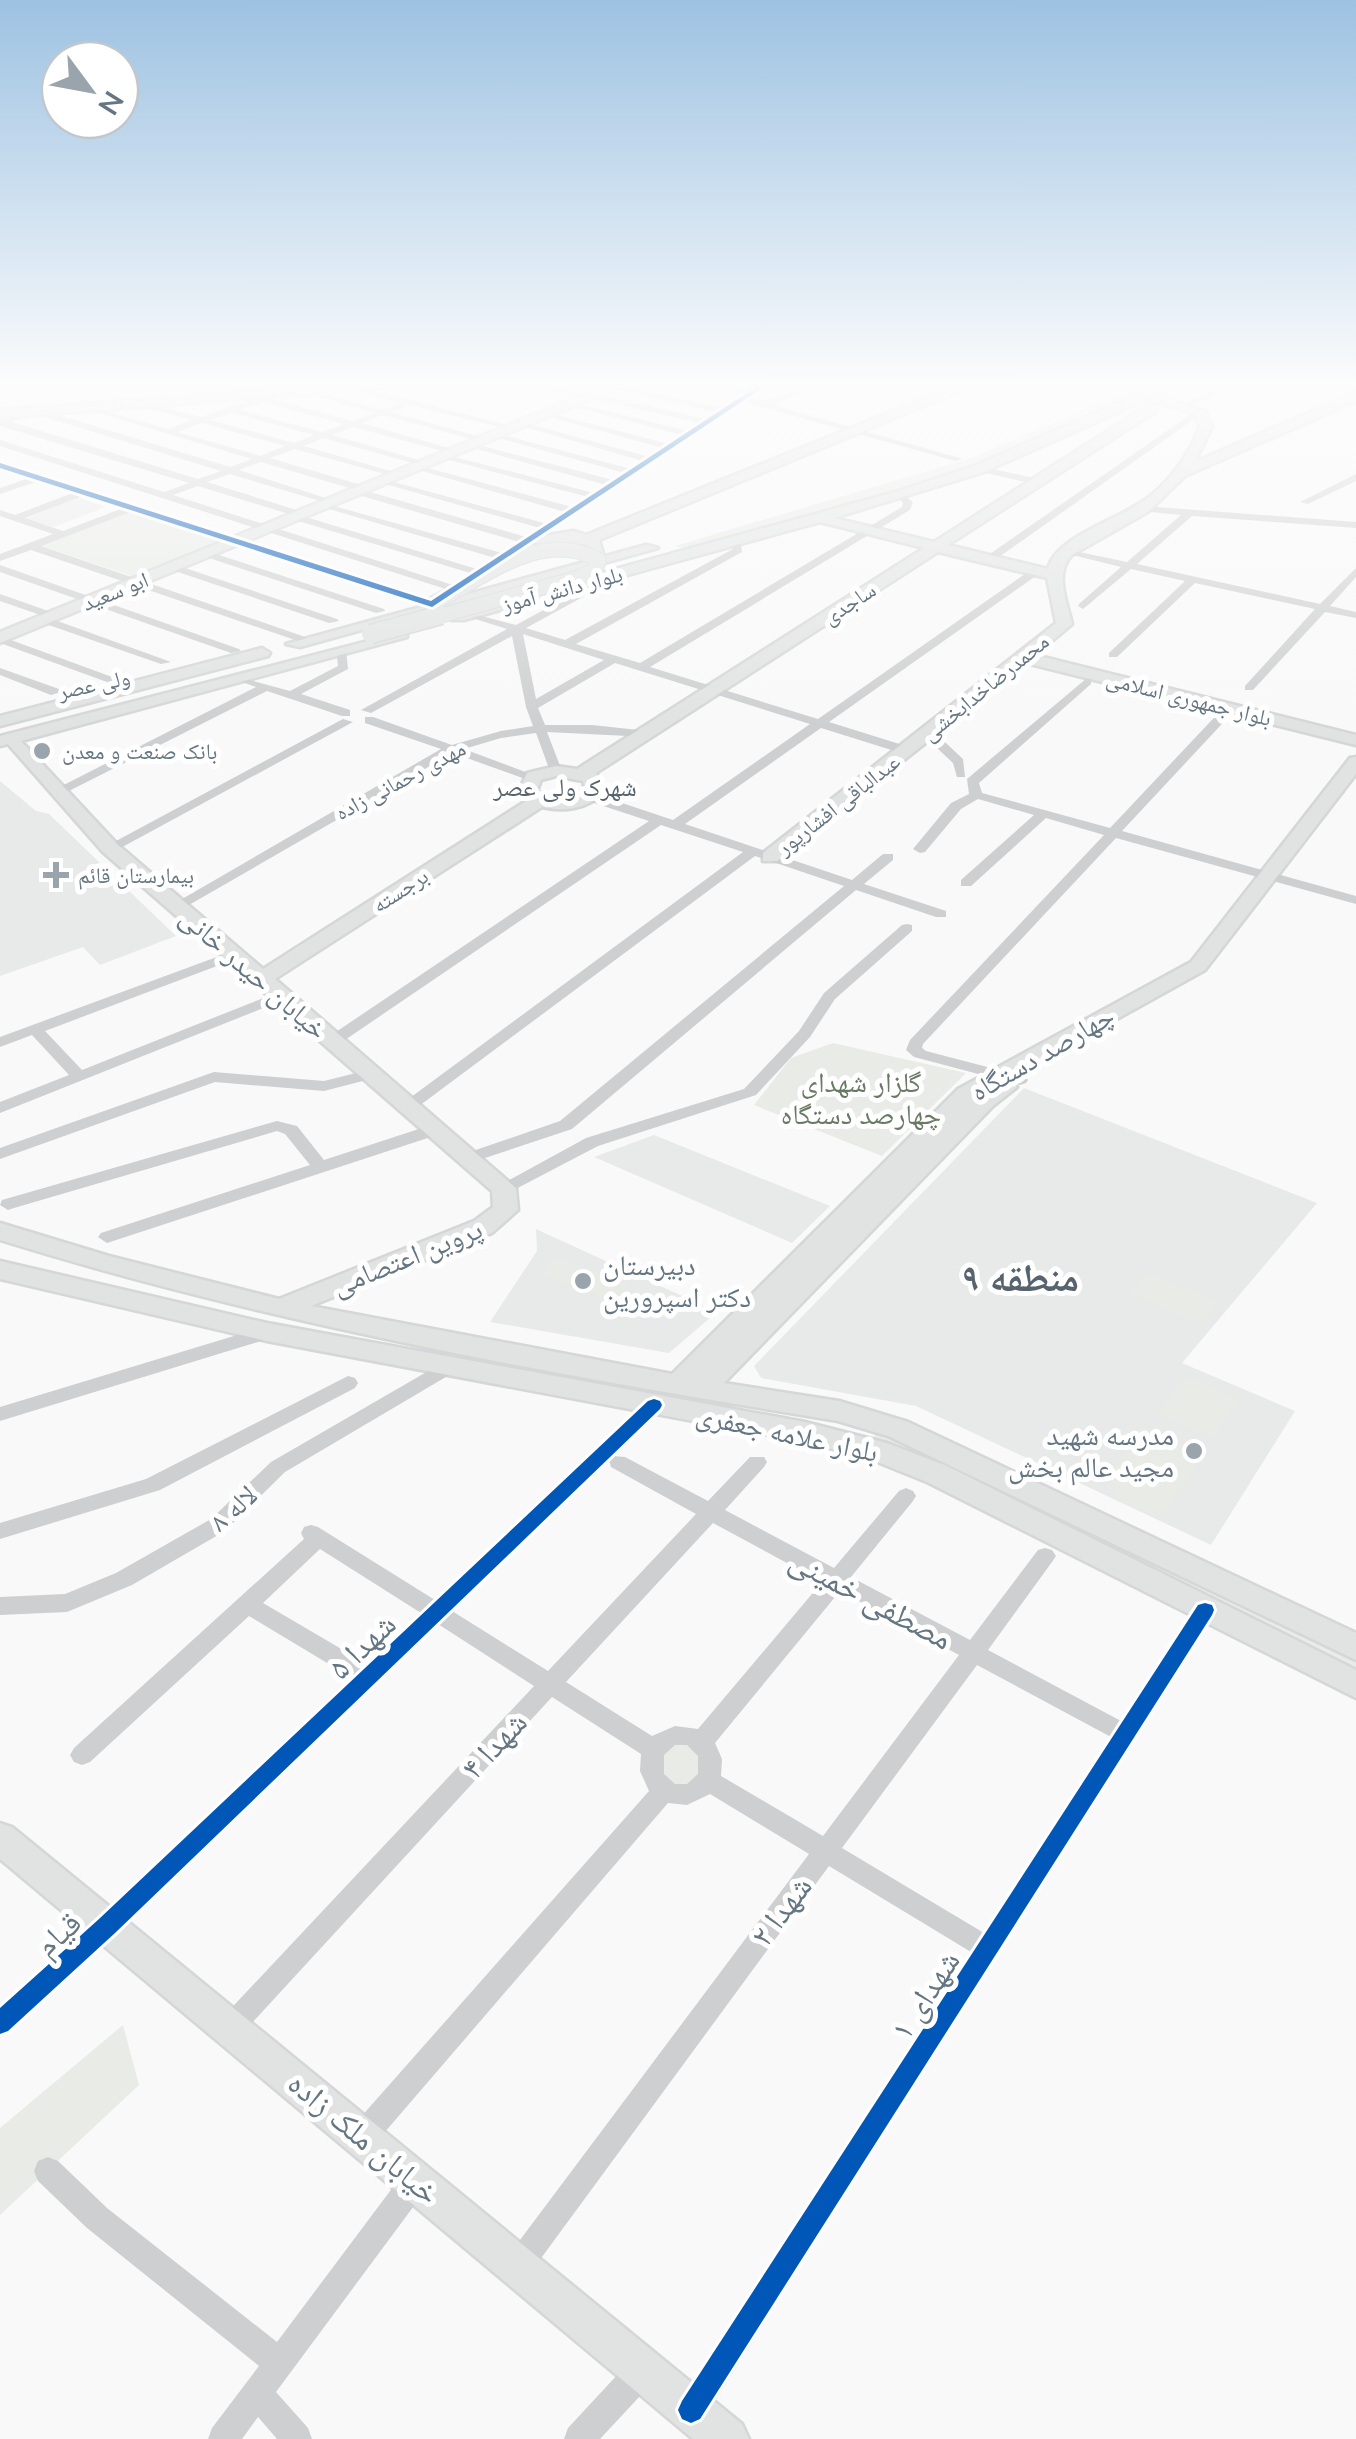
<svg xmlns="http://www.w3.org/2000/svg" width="1356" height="2439" font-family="'Nunito Sans','Noto Naskh Arabic',sans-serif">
	<rect width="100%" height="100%" fill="#f9f9f9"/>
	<path fill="#e8e9e9" d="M77,497L106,507L54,527L25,519Z
		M0,781L36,811L49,814L176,936L100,965L83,947L0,976Z
		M1024,1088L1317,1203L1182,1363L1295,1411L1211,1545L916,1406L761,1378L754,1366Z
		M654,1135L830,1206L792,1243L594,1157Z
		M536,1229L717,1312L669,1353L490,1322L537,1251Z"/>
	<path fill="#e8ebe6" d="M1142,385H1165L975,467L885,497L689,550L675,546L971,458Z
		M128,511L227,541L137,578L39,545Z
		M833,1043L966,1073L882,1156L754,1105L791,1058Z
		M556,1257L630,1284L615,1302L540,1274Z
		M1147,1273L1219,1302L1203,1325L1130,1294Z
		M1187,1376L1239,1399L1212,1438L1158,1413Z
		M1143,1427L1204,1454L1161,1519L1113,1497L1120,1487L1105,1480Z
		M876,1432L958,1467L1356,1662V1672L873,1439Z
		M673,1741L700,1746L707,1778L673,1790L653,1757Z
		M123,2025L139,2085L0,2215V2128Z"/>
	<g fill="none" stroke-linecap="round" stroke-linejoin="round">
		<defs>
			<path id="secondary" d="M352,385H415L0,418V410Z
				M607,385H625L0,643V632Z
				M957,385H975L599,540L603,553H593L589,546C568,538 540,549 524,539L573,531L586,535Z
				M1159,385H1176L1158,395L1206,412L1212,427L1195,462L1356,392V401L1185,476L1149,511L1072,555C1054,573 1067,602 1072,624L1035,655L1356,735V745L1026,663L777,861H763V853L1056,623L1047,578L938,552L596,773L604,792C588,809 564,812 542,807L275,979L516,1188L518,1210L492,1233L311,1306L672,1374L958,1089L1191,962L1350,758L1356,757V774L1205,970L1007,1080L1017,1087L993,1106L724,1383L839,1401L908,1422L1356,1633V1660L888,1436L838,1421C555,1375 274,1325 0,1240V1223L109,1256L279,1299L474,1221L493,1207L492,1191L103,852L8,744L0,746V736L407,631V637L21,741L117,844L263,969L526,801L518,793L527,773L556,766L577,769L924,548L820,522L464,620H452V614L895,492L974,466ZM1148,399L1195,414L1200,427C1189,454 1172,479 1149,497C1124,518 1055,536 1048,569L948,545L1156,411V405H1148L934,542L834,518L984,472ZM556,776L583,781L585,790L561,799L537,791L541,780Z
				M646,545L658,548L300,647L286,644Z
				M262,648L270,653L268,656L0,726V716Z
				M0,1261L267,1323L805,1422L887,1443L947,1466L1356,1670V1698L927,1482L870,1459L805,1442L267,1341L0,1279Z
				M0,1823L12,1827L742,2424L749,2439H693L0,1859Z"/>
		</defs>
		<use href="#secondary" stroke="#d5d6d7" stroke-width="5"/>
		<path fill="#cecfd0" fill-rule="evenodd" d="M530,385H546L589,396L593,393L706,419L717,412L610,388L614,385L723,408L744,395L711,385H727L749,391L758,385H768L750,398C775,405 795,385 820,385L773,405L963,459L955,461L744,402L480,576L292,519V515L198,486L173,495L459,587V591L455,592L0,446V440L164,492L189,483L0,426V420L35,408L230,467L252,459L82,408L86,405L168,429L192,420L140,406V402L201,417L262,396L352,421L374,413L302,392L306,389L382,410L401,403L353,391L356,386L519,428L515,431L410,405L391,412L491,440L486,443L383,415L362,423L462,452L457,455L353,427L332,435L432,464L427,467L323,438L304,446L404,475L399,478L295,449L270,458L368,487L367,491L526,537L540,528L378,482L383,479L547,524L565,512L412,468L417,465L572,507L588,497L438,457L443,454L594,493L606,485L466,446L471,443L613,480L625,473L491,436L496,433L631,469L643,461L518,425L522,422L649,457L663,448L542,415L546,412L669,444L682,435L567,405L571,402L688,431L700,423L591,398L587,401ZM262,402L344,424L322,432L240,410ZM232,413L314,435L294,443L211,420ZM35,414L221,471L198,479L12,422ZM202,423L285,446L260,456L177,432ZM261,462L356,490L355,494L519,542L502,553L327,504L319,506L495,558L480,570L306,517V513L207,482L230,474L330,504L338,502L239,470Z
			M1225,385H1237L1188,407L1181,405Z
			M1197,410L1204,412L992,562H984V558Z
			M0,462L431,600L446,592L451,595L436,606H428L133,511L41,546L311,639V643L307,644L31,550L0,561V554L53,534L0,516V510L15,515L75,492L39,481L0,494V488L29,478L0,468ZM85,495L123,508L63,531L25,518Z
			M979,466L1039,479L1044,482L1039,485L976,471V467Z
			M1356,474V481L1308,504L1300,502Z
			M900,492L913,502L910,510L650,667L818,719L1032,569H1040V573L829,722L909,747V753H901L821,728L685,824L852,880L883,854H893V860L864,884L946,911V917H936L856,890L572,1129L470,1163L462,1158L464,1154L560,1121L844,886L755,856L415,1109H403L401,1106L403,1103L743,852L661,825L339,1044H327L325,1041L327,1038L649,821L585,800V794H595L673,820L810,724L615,663L538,708L545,725H592L648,731V737L547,732L562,771L556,775L550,771L536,733L501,738L464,749L539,777L528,780L453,753L182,909H172L170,906L441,749L365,723V717H373L452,745L501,731L533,726L526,707L512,636L371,713L361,710L507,629L466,616V612L516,625L584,588H592V592L526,628L565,640L733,549L731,540L740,538L742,552L576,644L640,663L902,507L903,503L895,495ZM523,634L604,660L536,699Z
			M1143,506L1356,522V528L1192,516L1137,564L1320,604L1356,568V577L1330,606L1356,612V618L1325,612L1253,690H1245V686L1315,609L1195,583L1117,657H1109V653L1185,581L1131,569L1083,609L1078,606L1079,604L1121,567L1060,552L1065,549L1127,562L1181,515L1140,511L1138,509Z
			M207,551L384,609L385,611L376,613L203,556L202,554Z
			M173,564L337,619L339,621L329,623L169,569L168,567Z
			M0,565L239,649L241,651L231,653L0,572Z
			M0,594L57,614V618L52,619L171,662L161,664L40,622V618L46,617L0,601Z
			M0,636L115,678L117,680L107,682L0,643Z
			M336,648L346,650L348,669L301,694L350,710V716H342L267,691L61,795L56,796L50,792L256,687L242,682V678L290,691L338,666Z
			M0,668L59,689L61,692L51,695L0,675Z
			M1087,678L1091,680V684L979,783L982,793L1110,828L1226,705H1234V711L1122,831L1356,896V904L1116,838L923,1044L922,1048L926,1051L1026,1077L1028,1080L1026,1083L1020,1085L914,1057L906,1050L910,1040L1104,835L1046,818L971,886H961V880L1034,815L978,799L961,809L925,852L920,853L913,849L951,803L969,794L967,779Z
			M343,719L353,722L115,851H105L103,848Z
			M924,730H932L963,759L965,777H957L953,763L924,736Z
			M907,924L912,925V931L835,999L810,1037L756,1095L598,1146L510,1192L504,1193L495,1188L586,1138L744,1089L799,1031L824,993L902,925Z
			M233,951L238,952V958L45,1031L82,1070L276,993H286L289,996L286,999L0,1113V1102L69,1075L32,1035L0,1047V1037Z
			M372,1069L378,1071L380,1074L378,1077L324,1091L215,1082L0,1159V1148L214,1072L324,1081Z
			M277,1121L297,1126L324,1160L431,1125H443L445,1129L443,1133L107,1243L98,1237L101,1233L310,1165L285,1134L277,1131L14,1208L8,1210L0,1205L2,1200Z
			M267,1326L274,1327L276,1332L274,1337L0,1421V1407Z
			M449,1359L456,1361L459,1366L456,1371L285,1472L225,1531L132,1585L67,1612L0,1615V1597L65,1594L116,1573L211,1519L271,1462Z
			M348,1376L355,1378L358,1383L355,1388L160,1490L0,1539V1523L146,1479Z
			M654,1398L661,1400L664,1405L661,1410L613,1456L625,1457L708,1501L750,1457H764L767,1462L764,1467L725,1510L834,1568L899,1491L906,1488L913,1491L916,1496L913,1501L851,1577L970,1640L1038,1550L1045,1548L1052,1550L1056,1556L1052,1562L988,1650L1121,1721L1197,1604L1205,1601L1213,1604L1216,1610L703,2420L692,2424L681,2420L677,2409L681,2398L971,1952L829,1866L528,2276L518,2280L508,2276L504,2266L508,2256L809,1854L710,1794L687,1805L668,1803L372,2147L362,2151L352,2147L348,2137L352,2127L649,1791L640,1771L641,1754L552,1697L239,2037L230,2041L221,2037L217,2028L221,2019L534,1686L438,1624L116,1934L9,2032L0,2036V2006L98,1918L352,1678L249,1616L90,1762L82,1765L74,1762L70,1755L74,1748L304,1539L301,1533L304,1527L311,1525L318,1527L435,1600L647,1400ZM609,1460L611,1467L696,1514L548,1671L452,1611ZM713,1523L822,1582L698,1729L675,1726L652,1736L566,1682ZM320,1549L421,1613L367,1664L263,1603ZM840,1591L959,1655L823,1836L721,1776L722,1759L715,1743ZM977,1665L1111,1737L984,1933L842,1848ZM675,1745H687L698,1756V1774L687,1784H675L664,1774V1755Z
			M48,2157L58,2161L107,2208L277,2342L405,2171L415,2167L425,2171L429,2181L425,2191L276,2392L308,2428L312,2439H277L258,2417L242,2439H208L212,2428L259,2366L87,2228L38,2181L34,2171L38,2161Z
			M643,2355L654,2359L658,2370L654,2381L600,2439H564L568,2428L632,2359Z"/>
		<use href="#secondary" fill="#e1e2e2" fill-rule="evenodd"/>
		<defs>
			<path id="secondary-bridge-far1" d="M432,618L577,578L595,570L599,560C542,527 483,579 432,604"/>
			<path id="secondary-bridge" d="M371,634L441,615"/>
		</defs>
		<use href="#secondary-bridge-far1" stroke="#d5d6d7" stroke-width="16" stroke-linecap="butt"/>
		<use href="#secondary-bridge" stroke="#d5d6d7" stroke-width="21" stroke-linecap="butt"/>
		<use href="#secondary-bridge-far1" stroke="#e1e2e2" stroke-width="14"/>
		<use href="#secondary-bridge" stroke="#e1e2e2" stroke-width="18"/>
		<defs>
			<path id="cycleway" d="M759,385H767L432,607L0,468V463L431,601Z
				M654,1399L660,1401L662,1405L660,1409L115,1933L8,2031L0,2034V2008L99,1919L648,1401Z
				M1205,1603L1212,1605L1214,1610L1212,1615L700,2419L691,2423L682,2419L678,2410L682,2401L1198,1605Z"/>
		</defs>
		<use href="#cycleway" stroke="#fff" stroke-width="6"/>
		<use href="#cycleway" fill="#0057b8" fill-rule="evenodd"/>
	</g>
	<linearGradient id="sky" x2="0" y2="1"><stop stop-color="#9dc2e2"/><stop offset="0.53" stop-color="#fcfcfc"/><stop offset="1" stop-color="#fcfcfc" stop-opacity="0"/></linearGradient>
	<rect width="1356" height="727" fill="url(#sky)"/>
	<g fill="#99a4ac" stroke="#fff" stroke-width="4">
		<circle cx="42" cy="751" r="10"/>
		<path d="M51 860h10v10h10v10h-10v10h-10v-10h-10v-10h10z"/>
		<circle cx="583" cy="1281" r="10"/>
		<circle cx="1194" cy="1451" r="10"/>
	</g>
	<g text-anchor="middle" stroke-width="10" stroke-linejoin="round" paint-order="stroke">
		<g font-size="22" fill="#657683" stroke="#fff">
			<text transform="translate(562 589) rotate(-15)" y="8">بلوار دانش آموز</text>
			<text transform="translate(115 591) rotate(-22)" y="8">ابو سعید</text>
			<text transform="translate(849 603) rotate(-33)" y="8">ساجدی</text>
			<text transform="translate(94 684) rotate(-12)" y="8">ولی عصر</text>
			<text transform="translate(985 687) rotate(-39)" y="8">محمدرضاخدابخشی</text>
			<text transform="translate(1189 698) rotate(14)" y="8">بلوار جمهوری اسلامی</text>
			<text transform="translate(400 780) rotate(-28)" y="8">مهدی رحمانی زاده</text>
			<text transform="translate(838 804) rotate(-38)" y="8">عبدالباقی افشارپور</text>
			<text transform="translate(400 890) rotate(-33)" y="8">برجسته</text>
		</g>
		<g font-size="22" fill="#657683" stroke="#fff" text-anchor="start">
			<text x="62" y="759">بانک صنعت و معدن</text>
			<text x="78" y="883">بیمارستان قائم</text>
		</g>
		<g font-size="25" fill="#57646e" stroke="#fff">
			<text x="565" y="796">شهرک ولی عصر</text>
		</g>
		<g font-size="28" fill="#657683" stroke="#fff">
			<text transform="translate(254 973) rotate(41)" y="10">خیابان حیدر خانی</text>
			<text transform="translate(1042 1053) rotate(-30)" y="10">چهارصد دستگاه</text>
			<text transform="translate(407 1257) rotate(-22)" y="10">پروین اعتصامی</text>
			<text transform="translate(787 1433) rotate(12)" y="10">بلوار علامه جعفری</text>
			<text transform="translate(233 1508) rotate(-42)" y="10">لاله ۸</text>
		</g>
		<g font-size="28" fill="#687a64" stroke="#fff">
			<text x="861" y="1092">گلزار شهدای<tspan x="861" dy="32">چهارصد دستگاه</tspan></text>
		</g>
		<g font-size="28" fill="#657683" stroke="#fff" text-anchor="start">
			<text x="603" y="1275">دبیرستان<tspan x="603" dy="32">دکتر اسپرورین</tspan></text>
			<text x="1174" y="1445" text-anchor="end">مدرسه شهید<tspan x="1174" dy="32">مجید عالم بخش</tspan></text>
		</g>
		<g font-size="32" fill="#657683" stroke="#fff">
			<text transform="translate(871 1599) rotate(28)" y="11">مصطفی خمینی</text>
			<text transform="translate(362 1646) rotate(-44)" y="11">شهدا ۵</text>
			<text transform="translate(494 1745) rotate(-47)" y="11">شهدا ۴</text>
			<text transform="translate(781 1911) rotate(-53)" y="11">شهدا ۲</text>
			<text transform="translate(58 1934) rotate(-42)" y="11">قیام</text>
			<text transform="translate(925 1995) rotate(-57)" y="11">شهدای ۱</text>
			<text transform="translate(364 2138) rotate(40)" y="11">خیابان ملک زاده</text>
		</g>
		<g font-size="38" font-weight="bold" fill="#57646e" stroke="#fff">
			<text x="1020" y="1291">منطقه ۹</text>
		</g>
	</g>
	<g transform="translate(90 90) rotate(122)"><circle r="48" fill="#ffffff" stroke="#c1c8cd" stroke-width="2.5"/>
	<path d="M0-8L18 38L0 25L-18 38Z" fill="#99a4ac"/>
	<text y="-15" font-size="28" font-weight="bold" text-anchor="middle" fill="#657683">N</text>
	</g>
</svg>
